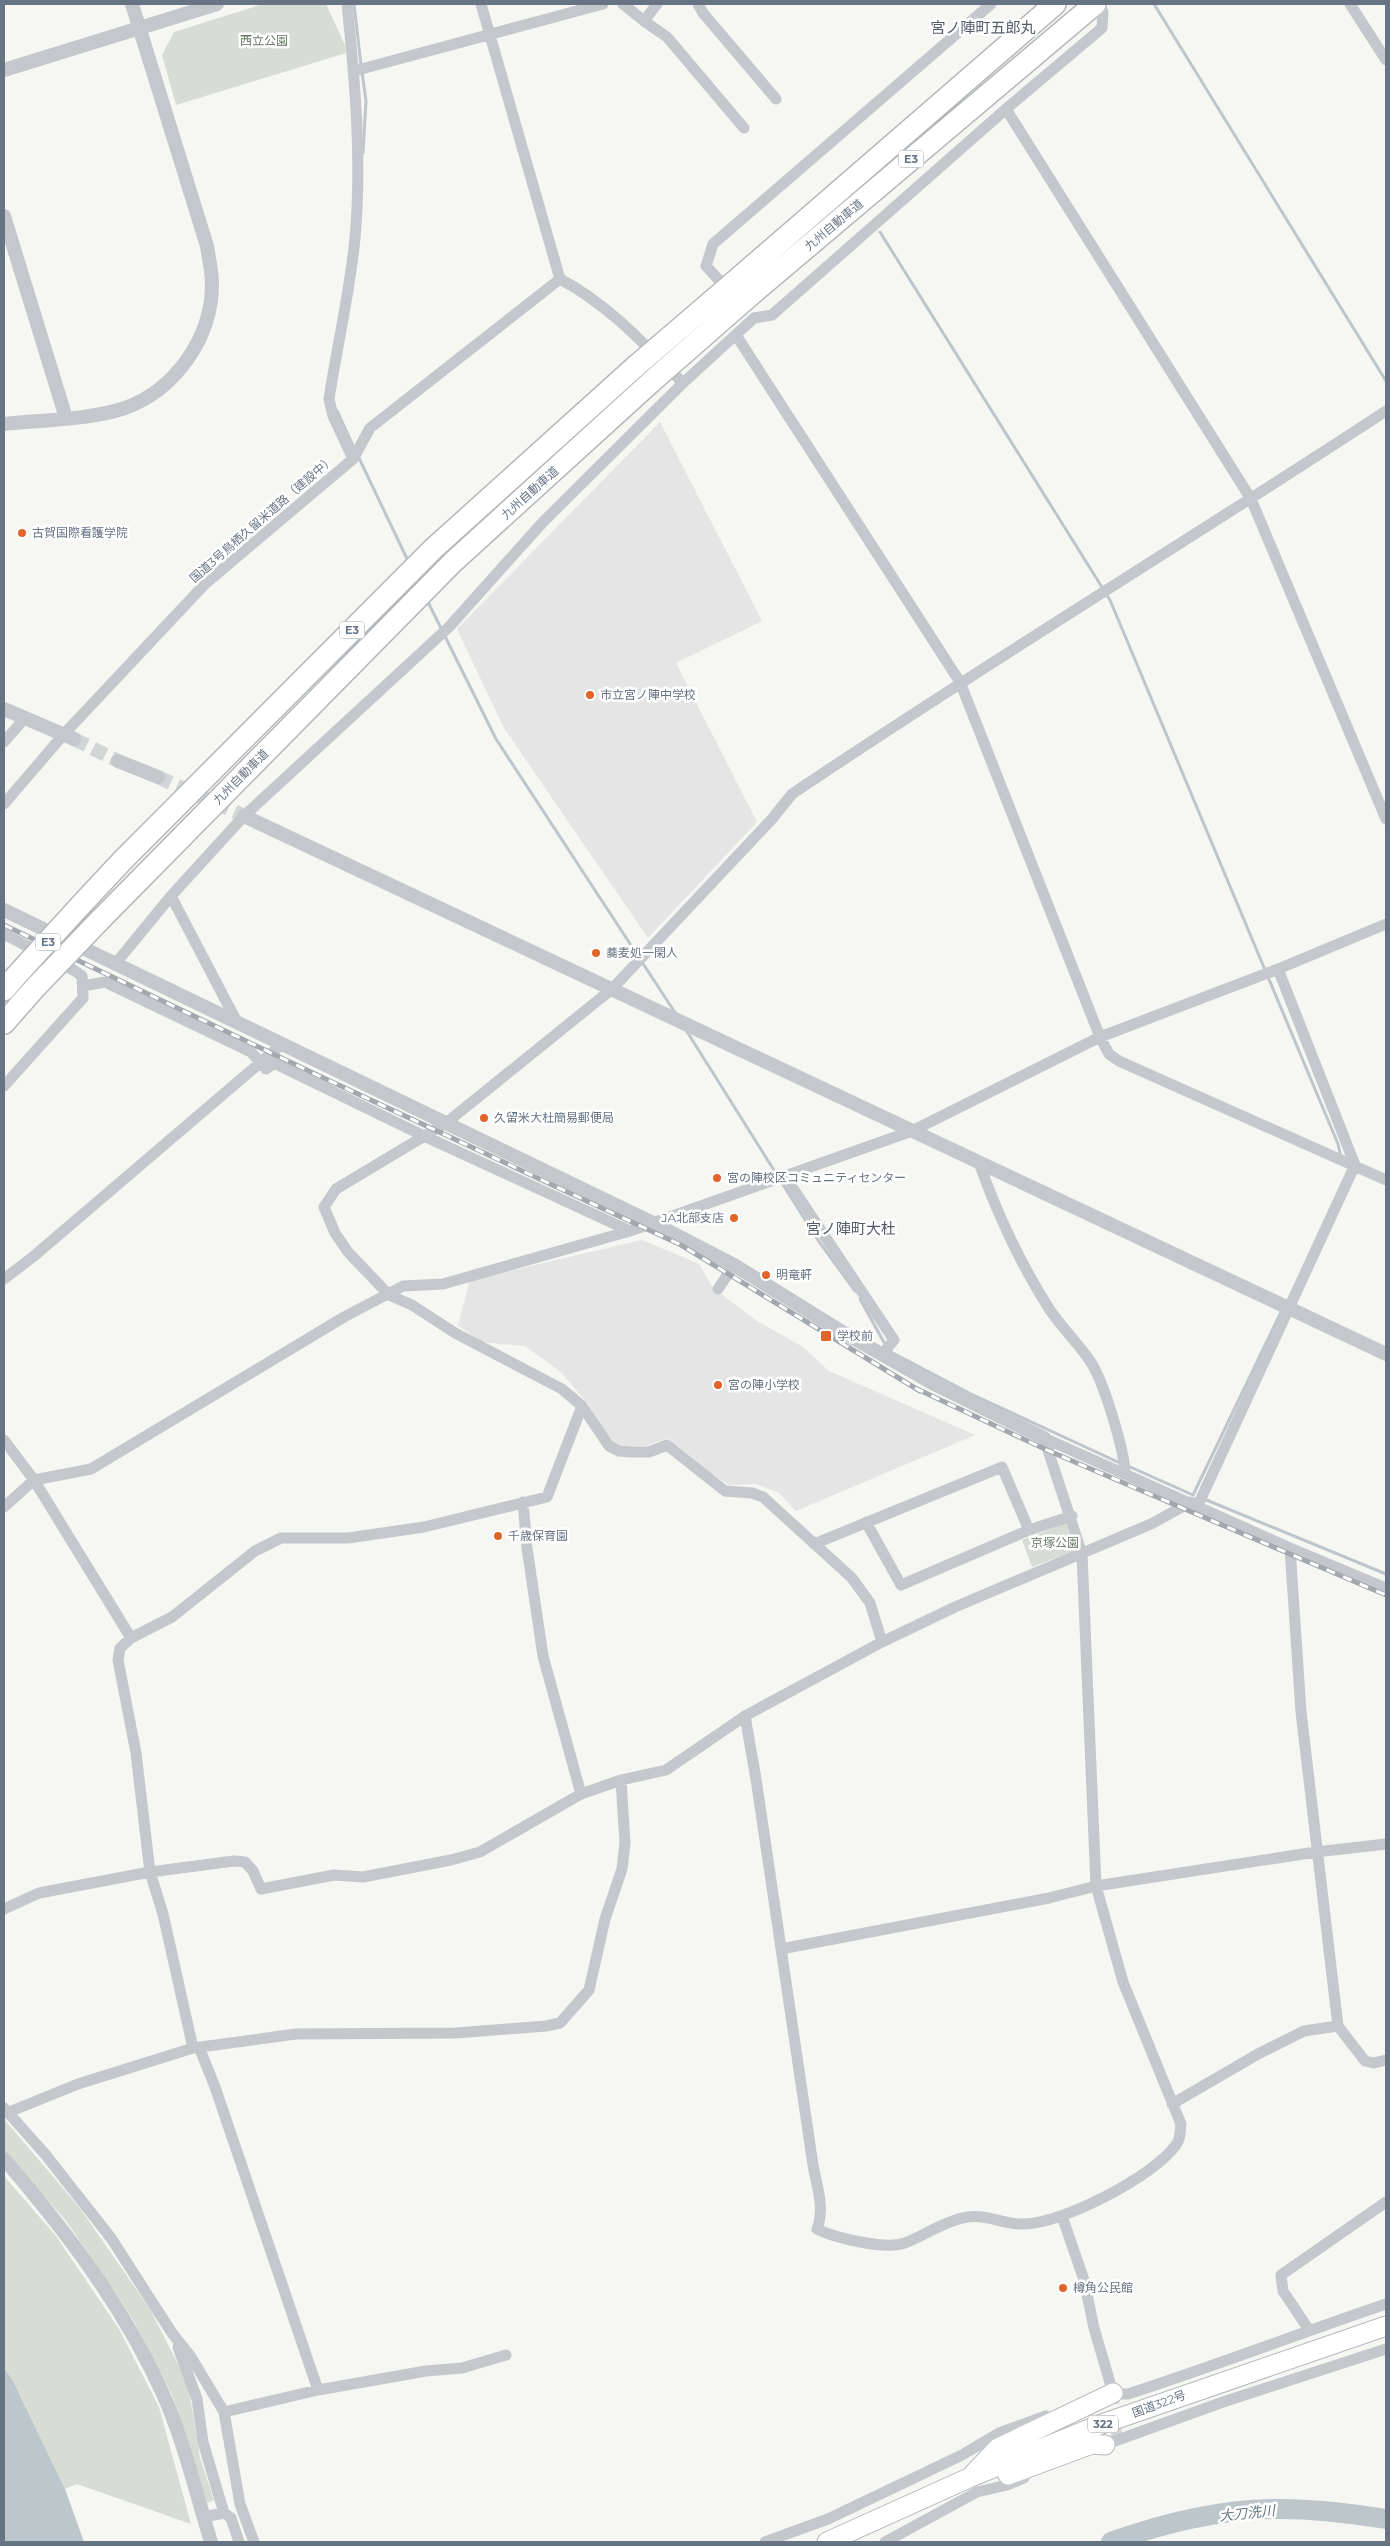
<svg xmlns="http://www.w3.org/2000/svg" width="1390" height="2546" font-family="Montserrat,'Noto Sans JP',sans-serif">
	<rect width="100%" height="100%" fill="#f6f6f3"/>
	<path fill="#e4e5e4" d="M660,422L762,621L676,663L757,822L648,938L504,728L457,629Z
		M642,1240L699,1264L713,1288L757,1321L803,1347L829,1371L975,1435L796,1511L779,1493L756,1484L729,1485L707,1470L668,1438L645,1446H623L612,1442L588,1404L561,1372L525,1346L481,1342L458,1325L470,1280Z"/>
	<path fill="#d7ddd4" d="M263,4H326L345,45L346,53L176,105L162,55L174,32Z
		M1066,1523L1074,1551L1032,1567L1022,1540Z
		M4,2119L79,2207L150,2309L188,2384L200,2458L214,2500L207,2503L172,2395L132,2318L67,2222L4,2151Z
		M4,2176L56,2236L119,2329L159,2407L191,2524L77,2484L65,2489L12,2379L4,2368Z"/>
	<path fill="#bcc6cb" d="M4,2368L12,2379L65,2489L84,2542H4Z"/>
	<g fill="none" stroke-linecap="round" stroke-linejoin="round">
		<path stroke="#bcc6cb" stroke-width="3" d="M354,4L361,65
			M1154,4L1386,381
			M362,72L366,101L363,153
			M880,232L1110,600L1338,1144L1341,1157
			M337,411L354,448
			M358,456L409,563
			M427,600L496,739L676,1014
			M686,1030L777,1175
			M780,1180L818,1240L855,1291
			M860,1299L886,1346
			M889,1351L971,1394L1120,1463
			M1128,1466L1193,1495L1282,1310
			M1204,1499L1386,1574"/>
		<path stroke="#bcc6cb" stroke-width="20" d="M1111,2542C1161,2524 1218,2510 1272,2509C1310,2508 1349,2513 1386,2519"/>
		<path stroke="#d2d6d7" stroke-width="11" stroke-dasharray="11 5.5" stroke-linecap="butt" d="M1113,2393L1117,2440"/>
		<path stroke="#d2d6d7" stroke-width="14" stroke-dasharray="14 7" stroke-linecap="butt" d="M74,739L118,761
			M158,777L244,816"/>
		<defs>
			<path id="trunk" d="M973,2474L998,2448L1113,2393
				M1008,2475L1092,2444L1105,2445
				M827,2542L971,2477L1099,2425L1386,2326"/>
			<path id="motorway" d="M741,276L1055,4
				M754,292L1095,4
				M80,906L122,861L433,549L636,366
				M98,922L453,562L651,382
				M4,990L15,977
				M4,1023L33,990"/>
		</defs>
		<use href="#trunk" stroke="#b5b8bb" stroke-width="21"/>
		<use href="#motorway" stroke="#b5b8bb" stroke-width="24"/>
		<path stroke="#c4c7cb" stroke-width="11" d="M347,4C355,81 362,161 355,238C350,292 337,346 329,399L333,416L353,459
			M481,4L560,279C608,304 645,345 683,383
			M623,4L644,21
			M657,4L644,21L667,37L744,128
			M698,4L703,13L776,99
			M1350,4L1386,60
			M354,71L603,4
			M1006,109L1251,499L1386,819
			M729,291L706,266L713,244L991,4
			M736,335L960,682L1100,1037L1109,1054L1119,1061L1386,1180
			M4,742L25,718
			M4,804L64,734L205,584L353,459L370,428L560,279
			M171,896L238,1024
			M4,934L75,971L82,976L83,998L4,1086
			M116,963L171,896L244,816L449,627L543,522L683,383L754,318L772,315L1006,109L1102,28L1103,12L1098,4
			M83,986L105,982L251,1052L266,1069L274,1063L424,1136L630,1231
			M979,1163C997,1213 1021,1265 1050,1310C1062,1328 1078,1343 1090,1361C1103,1379 1124,1449 1125,1472
			M784,1175L894,1340L882,1354
			M4,1279L34,1256L281,1045
			M718,1289L734,1265
			M1044,1438L1290,1548L1386,1588
			M4,1440L34,1480L91,1469L344,1317L403,1286L443,1284L630,1231L912,1131L1100,1037L1278,969L1386,924
			M523,1502L527,1548L543,1656L581,1794
			M1198,1505L1355,1165L1278,969
			M4,1507L34,1480L131,1638
			M866,1522L901,1585L1029,1530L1072,1516
			M814,1544L1002,1467L1029,1530
			M1290,1548L1301,1712L1338,2026L1365,2061L1374,2063L1386,2060
			M882,1642L870,1603L852,1578L763,1497L752,1493L725,1491L667,1445L649,1452H632L619,1451L609,1446L582,1406L562,1389L455,1333L412,1305L389,1295L348,1252L335,1233L324,1207L336,1189L446,1123L612,989L772,819L792,794C988,662 1189,540 1386,411
			M745,1716L756,1779L813,2165C817,2187 825,2208 817,2229C835,2238 885,2250 905,2243C925,2235 947,2220 968,2217C988,2214 1005,2225 1024,2224C1062,2224 1154,2176 1176,2145C1181,2139 1180,2131 1181,2124L1123,1982L1096,1886L1082,1554L1044,1438
			M4,1909L39,1893L150,1872L234,1861L245,1862L253,1871L261,1889L334,1875L363,1877L451,1860L480,1852L581,1794L621,1780L666,1770L745,1716L882,1642L955,1607L1151,1524L1191,1502
			M781,1949L1049,1898L1096,1886L1316,1852L1386,1844
			M199,2047L215,2087L318,2390
			M193,2048L163,1914L150,1872L136,1753L118,1660L120,1648L131,1638L172,1617L255,1551L281,1538H348L424,1527L547,1497L582,1406
			M1172,2104L1258,2054L1304,2031L1338,2026
			M4,2108L45,2154L111,2238L172,2333L191,2357L224,2412L240,2504L254,2542
			M9,2112L78,2084L193,2048L296,2034L456,2033L546,2026L560,2023L589,1990L605,1919L622,1869L625,1843L621,1780
			M1062,2216L1084,2280L1094,2328L1113,2393
			M1309,2330L1283,2291L1281,2275L1386,2202
			M178,2347L197,2399L203,2442L224,2513
			M1109,2394H1128C1215,2366 1300,2333 1386,2304
			M224,2412L318,2390L426,2371L462,2368L506,2355
			M1101,2446L1223,2402L1386,2349
			M203,2517L224,2513L231,2518L239,2542
			M765,2542L828,2519L962,2455L999,2433L1046,2416
			M885,2542L977,2492L1007,2485L1024,2478"/>
		<path stroke="#c4c7cb" stroke-width="14" d="M4,70L217,4
			M4,216L66,418
			M4,424C41,420 89,420 125,408C175,390 212,338 212,284C212,272 209,259 207,246L132,4
			M4,709L74,739
			M118,761L158,777
			M244,816L1386,1354
			M4,910L651,1222L734,1265L839,1330L934,1384L1044,1438
			M4,2159C66,2231 124,2307 163,2394C184,2441 196,2493 211,2542"/>
		<use href="#trunk" stroke="#fff" stroke-width="19"/>
		<use href="#motorway" stroke="#fff" stroke-width="21"/>
		<defs>
			<path id="rail" d="M4,925L313,1073L681,1245L920,1391
				M915,1388L1049,1451L1386,1595"/>
		</defs>
		<use href="#rail" stroke="#a3a8ae" stroke-width="5"/>
		<use href="#rail" stroke="#fff" stroke-width="3" stroke-dasharray="9" stroke-linecap="butt"/>
		<defs>
			<path id="motorway-bridge" d="M636,366L741,276
				M651,382L754,292
				M15,977L80,906
				M33,990L98,922"/>
		</defs>
		<use href="#motorway-bridge" stroke="#b5b8bb" stroke-width="24" stroke-linecap="butt"/>
		<use href="#motorway-bridge" stroke="#fff" stroke-width="21"/>
	</g>
	<g fill="#e16429" stroke="#fff" stroke-width="2">
		<circle cx="22" cy="533" r="5"/>
		<circle cx="590" cy="695" r="5"/>
		<circle cx="596" cy="953" r="5"/>
		<circle cx="484" cy="1118" r="5"/>
		<circle cx="717" cy="1178" r="5"/>
		<circle cx="734" cy="1218" r="5"/>
		<circle cx="766" cy="1275" r="5"/>
		<rect x="820" y="1330" width="12" height="12" rx="2.5"/>
		<circle cx="718" cy="1385" r="5"/>
		<circle cx="498" cy="1536" r="5"/>
		<circle cx="1063" cy="2288" r="5"/>
	</g>
	<g text-anchor="middle" stroke-width="5" stroke-linejoin="round" paint-order="stroke">
		<g fill="#fff" stroke="#949ea9" stroke-width="1">
			<rect x="898.5" y="150.5" width="25" height="17" rx="4"/>
			<rect x="339.5" y="621.5" width="25" height="17" rx="4"/>
			<rect x="35.5" y="933.5" width="25" height="17" rx="4"/>
			<rect x="1088" y="2415.5" width="30" height="17" rx="4"/>
		</g>
		<g font-size="11" font-weight="bold" fill="#667484">
			<text x="911" y="163">E3</text>
			<text x="352" y="634">E3</text>
			<text x="48" y="946">E3</text>
			<text x="1103" y="2428">322</text>
		</g>
		<g font-size="12" fill="#677b64" stroke="#fff">
			<text x="264" y="45">西立公園</text>
			<text x="1055" y="1547">京塚公園</text>
		</g>
		<g font-size="12" fill="#667484" stroke="#fff">
			<text transform="translate(834 225) rotate(-40)" y="4">九州自動車道</text>
			<text transform="translate(530 493) rotate(-42)" y="4">九州自動車道</text>
			<text transform="translate(262 519) rotate(-41)" y="4">国道3号鳥栖久留米道路（建設中）</text>
			<text transform="translate(241 777) rotate(-45)" y="4">九州自動車道</text>
			<text transform="translate(1159 2404) rotate(-20)" y="4">国道322号</text>
		</g>
		<g font-size="12" fill="#667484" stroke="#fff" text-anchor="start">
			<text x="32" y="537">古賀国際看護学院</text>
			<text x="600" y="699">市立宮ノ陣中学校</text>
			<text x="606" y="957">蕎麦処一閑人</text>
			<text x="494" y="1122">久留米大杜簡易郵便局</text>
			<text x="727" y="1182">宮の陣校区コミュニティセンター</text>
			<text x="724" y="1222" text-anchor="end">JA北部支店</text>
			<text x="776" y="1279">明竜軒</text>
			<text x="837" y="1340">学校前</text>
			<text x="728" y="1389">宮の陣小学校</text>
			<text x="508" y="1540">千歳保育園</text>
			<text x="1073" y="2292">樽角公民館</text>
		</g>
		<g font-size="14" font-style="italic" fill="#617580" stroke="#fff">
			<text transform="translate(1247 2513) rotate(-6)" y="5">大刀洗川</text>
		</g>
		<g font-size="15" fill="#535d69" stroke="#fff">
			<text x="983" y="33">宮ノ陣町五郎丸</text>
			<text x="851" y="1234">宮ノ陣町大杜</text>
		</g>
	</g>
	<rect width="1390" height="2546" fill="none" stroke="#667484" stroke-width="10"/>
</svg>
